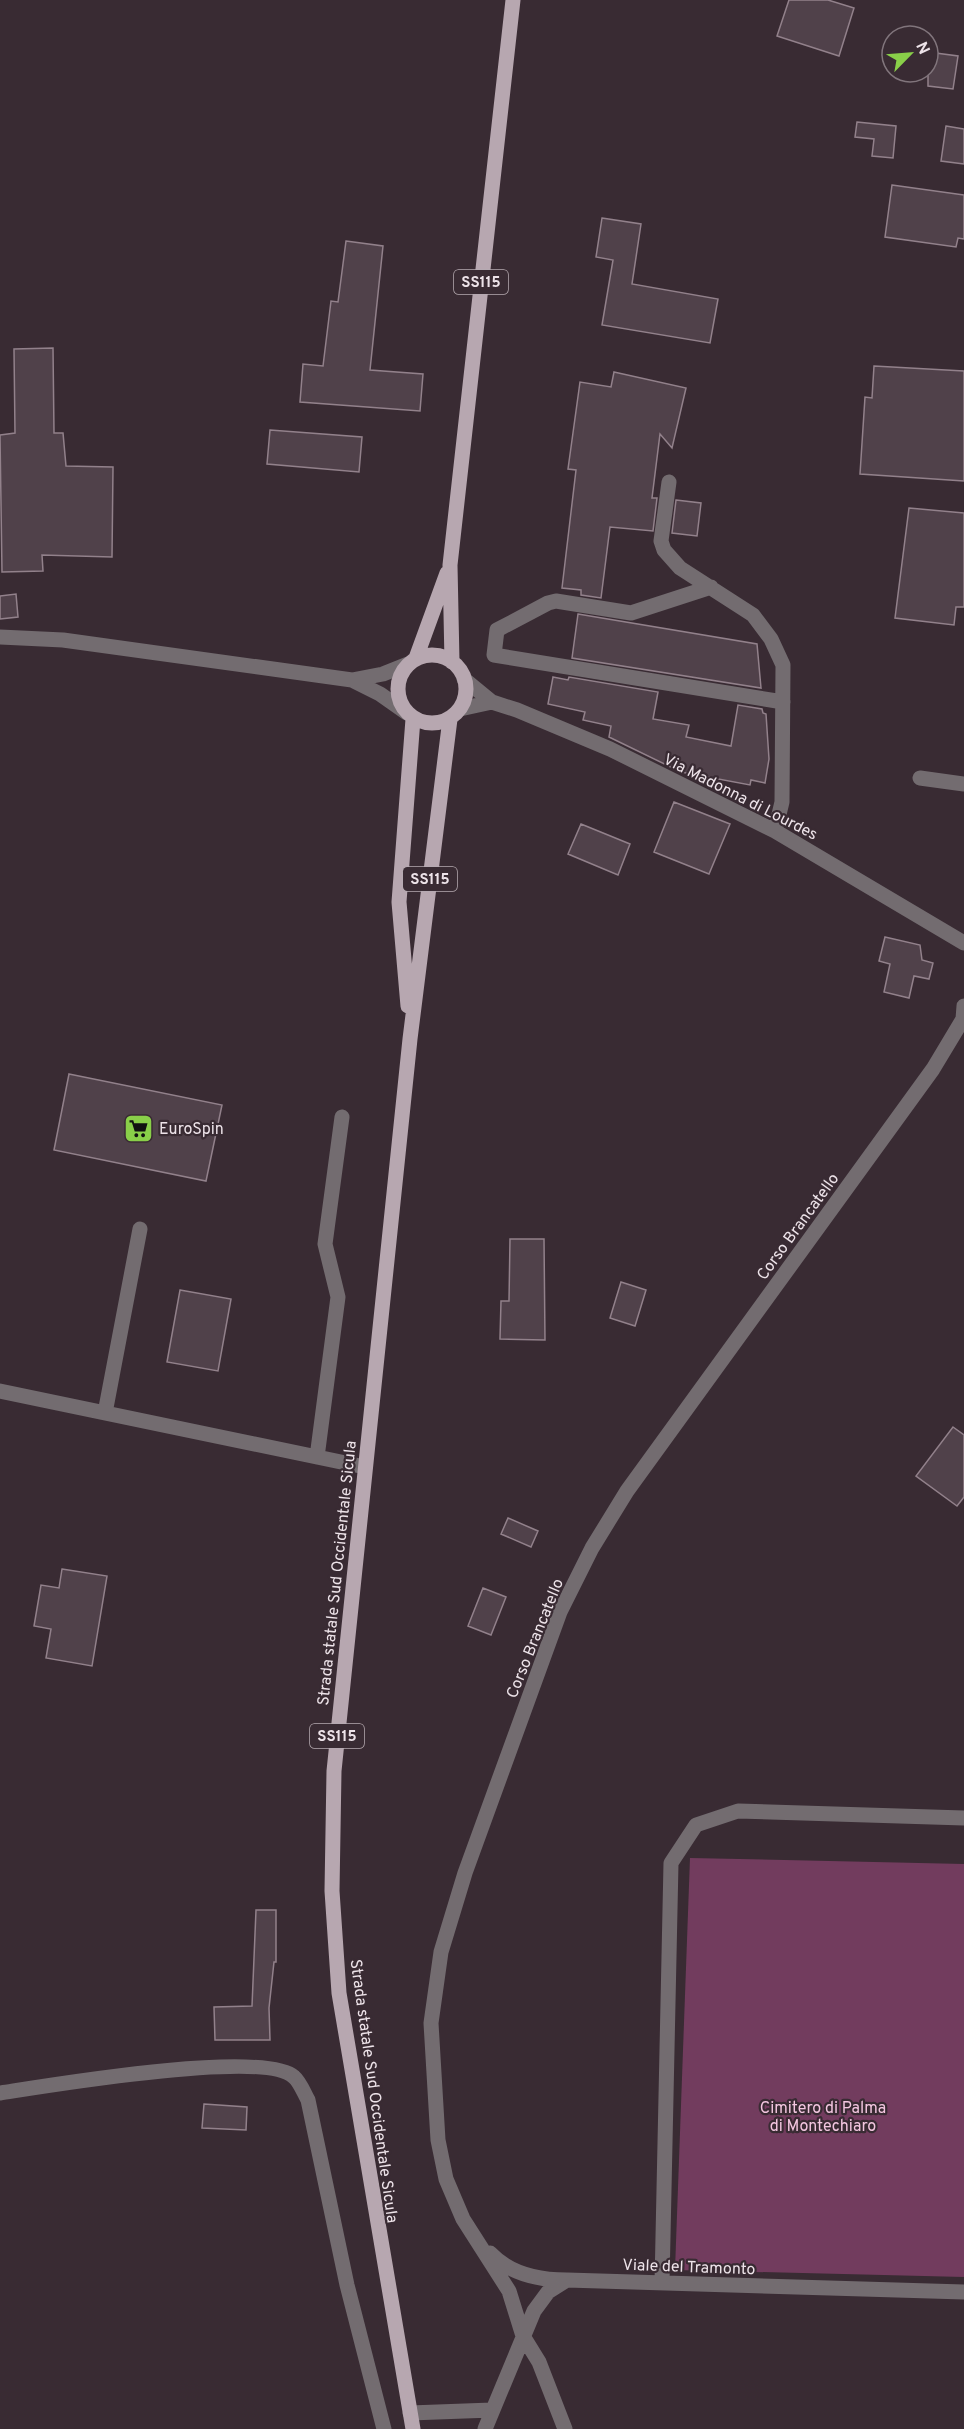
<svg xmlns="http://www.w3.org/2000/svg" width="964" height="2429" font-family="Overpass,sans-serif">
	<rect width="100%" height="100%" fill="#392b33"/>
	<path fill="#723c5e" d="M690,1858L964,1864V2277L675,2270Z"/>
	<path fill="#50414a" stroke="#92818b" stroke-width="1.5" d="M789,0H828L854,8L839,56L777,36Z
		M928,52L958,56L953,89L928,86Z
		M857,122L896,126L893,158L872,156L874,139L855,137Z
		M946,126L964,129V164L941,161Z
		M892,185L964,195V239L958,238L956,247L885,237Z
		M602,218L641,224L632,284L718,299L710,343L602,325L613,260L596,257Z
		M346,241L383,246L370,370L423,374L420,411L300,402L303,364L323,366L331,301L338,302Z
		M53,348L54,433H63L66,466L113,467L112,557L42,555L43,571L2,572L0,435L15,433L14,349Z
		M874,366L964,371V481L860,474L865,397L872,398Z
		M614,372L686,388L672,448L660,434L652,498H657L653,531L610,527L601,598L581,595V590L562,588L576,470L568,469L580,382L611,387Z
		M270,430L362,437L359,472L267,464Z
		M676,500L701,503L697,536L672,533Z
		M909,508L964,513V607H956L954,625L895,618Z
		M16,594L18,617L0,619V596Z
		M578,614L757,644L761,688L572,658Z
		M553,677L568,680L569,677L658,692L653,719L689,725L686,737L731,746L738,705L762,709L763,713L766,714L769,759L765,783L751,780L750,785L681,772L609,737L611,726L583,720L585,712L548,704Z
		M674,802L730,824L709,874L654,852Z
		M581,824L630,844L618,875L568,854Z
		M885,937L920,945L922,960L933,963L929,979L914,976L909,998L884,992L890,964L879,961Z
		M69,1074L222,1105L206,1181L54,1150Z
		M510,1239H544L545,1340L500,1339L501,1301H509Z
		M621,1282L646,1290L635,1326L610,1318Z
		M180,1290L231,1299L218,1371L167,1362Z
		M953,1427L964,1435V1497L957,1506L916,1476Z
		M508,1518L538,1531L531,1547L501,1534Z
		M62,1569L107,1576L92,1666L46,1658L51,1629L34,1626L41,1585L59,1588Z
		M483,1588L506,1597L491,1635L468,1626Z
		M256,1910H276V1962H274L269,2008L270,2040H215L214,2007L252,2006Z
		M204,2104L247,2107L246,2130L202,2128Z"/>
	<g fill="none" stroke-linecap="round" stroke-linejoin="round">
		<path stroke="#736c70" stroke-width="15" d="M669,482L661,541L664,550L680,568L753,615L771,639L783,665L782,802L775,831
			M711,587L631,613L556,601L548,603L497,630L494,655L783,702
			M0,637L63,640L352,680L383,674L408,664
			M464,679L492,702L517,710L610,749L775,831L964,943
			M352,680L380,694L407,713
			M460,709L492,702
			M920,778L964,784
			M0,1391L365,1467
			M105,1413L140,1229
			M317,1457L338,1297L325,1244L342,1117
			M0,2093C46,2086 264,2049 294,2077C300,2082 304,2093 308,2100L347,2285L384,2429
			M490,2253C510,2274 539,2280 567,2280
			M662,2283L671,1863L696,1825L738,1811L964,1818
			M410,2413L492,2410
			M485,2429L534,2311L548,2292L567,2280L964,2292
			M565,2429L539,2362L523,2336L509,2291L463,2219L446,2179L438,2140L431,2023L441,1952L465,1873L560,1612L592,1548L627,1491L933,1069L963,1019L964,1006"/>
		<path stroke="#b7a7b0" stroke-width="15" d="M398 689a34 34 0 1 1 68 0a34 34 0 1 1-68 0Z
			M416,658L447,573
			M452,662L450,565L513,0
			M408,1006L399,902L413,719
			M413,2429L339,1993L332,1891L334,1771L410,1039L450,719"/>
	</g>
	<defs>
		<symbol id="supermarket-square" viewBox="-11 -11 22 22"><rect x="-9" y="-9" width="18" height="18" rx="4" fill="#89cf49" stroke="#392b33"/><path d="M-6-5.5h2.5l.6 2H6L4.5 2H-2.5L-4.4-4H-6ZM-1.5 3.2a1.3 1.3 0 1 0 .1 0ZM3 3.2a1.3 1.3 0 1 0 .1 0Z" fill="#111"/></symbol>
	</defs>
	<g fill-rule="evenodd">
		<use href="#supermarket-square" x="122" y="1112" width="33" height="33"/>
	</g>
	<g text-anchor="middle" stroke-width="4.5" stroke-linejoin="round" paint-order="stroke">
		<g fill="#392b33" stroke="#b7acb2" stroke-width="1.5">
			<rect x="454" y="270" width="54" height="24" rx="4.5"/>
			<rect x="403" y="867" width="54" height="24" rx="4.5"/>
			<rect x="310" y="1724" width="54" height="24" rx="4.5"/>
		</g>
		<g font-size="15" font-weight="bold" fill="#ede3e9">
			<text x="481" y="287">SS115</text>
			<text x="430" y="884">SS115</text>
			<text x="337" y="1741">SS115</text>
		</g>
		<g font-size="16" fill="#ede3e9" stroke="#392b33">
			<text transform="translate(741 796) rotate(27)" y="6">Via Madonna di Lourdes</text>
			<text transform="translate(797 1226) rotate(-54)" y="6">Corso Brancatello</text>
			<text transform="translate(336 1573) rotate(-84)" y="6">Strada statale Sud Occidentale Sicula</text>
			<text transform="translate(534 1638) rotate(-68)" y="6">Corso Brancatello</text>
			<text transform="translate(375 2091) rotate(82)" y="6">Strada statale Sud Occidentale Sicula</text>
			<text transform="translate(689 2266) rotate(2)" y="6">Viale del Tramonto</text>
		</g>
		<g font-size="16" fill="#ede3e9" stroke="#392b33" text-anchor="start">
			<text x="159" y="1134">EuroSpin</text>
		</g>
		<g font-size="16" fill="#f3c6e0" stroke="#392b33">
			<text x="823" y="2113">Cimitero di Palma<tspan x="823" dy="18">di Montechiaro</tspan></text>
		</g>
	</g>
	<g transform="translate(910 54) rotate(65)"><circle r="28" fill="#392b33" stroke="#81757c" stroke-width="1.5"/>
	<path d="M0-4.5L10 22L0 15L-10 22Z" fill="#89cf49"/>
	<text y="-9" font-size="16" font-weight="bold" text-anchor="middle" fill="#ede3e9">N</text>
	</g>
</svg>
